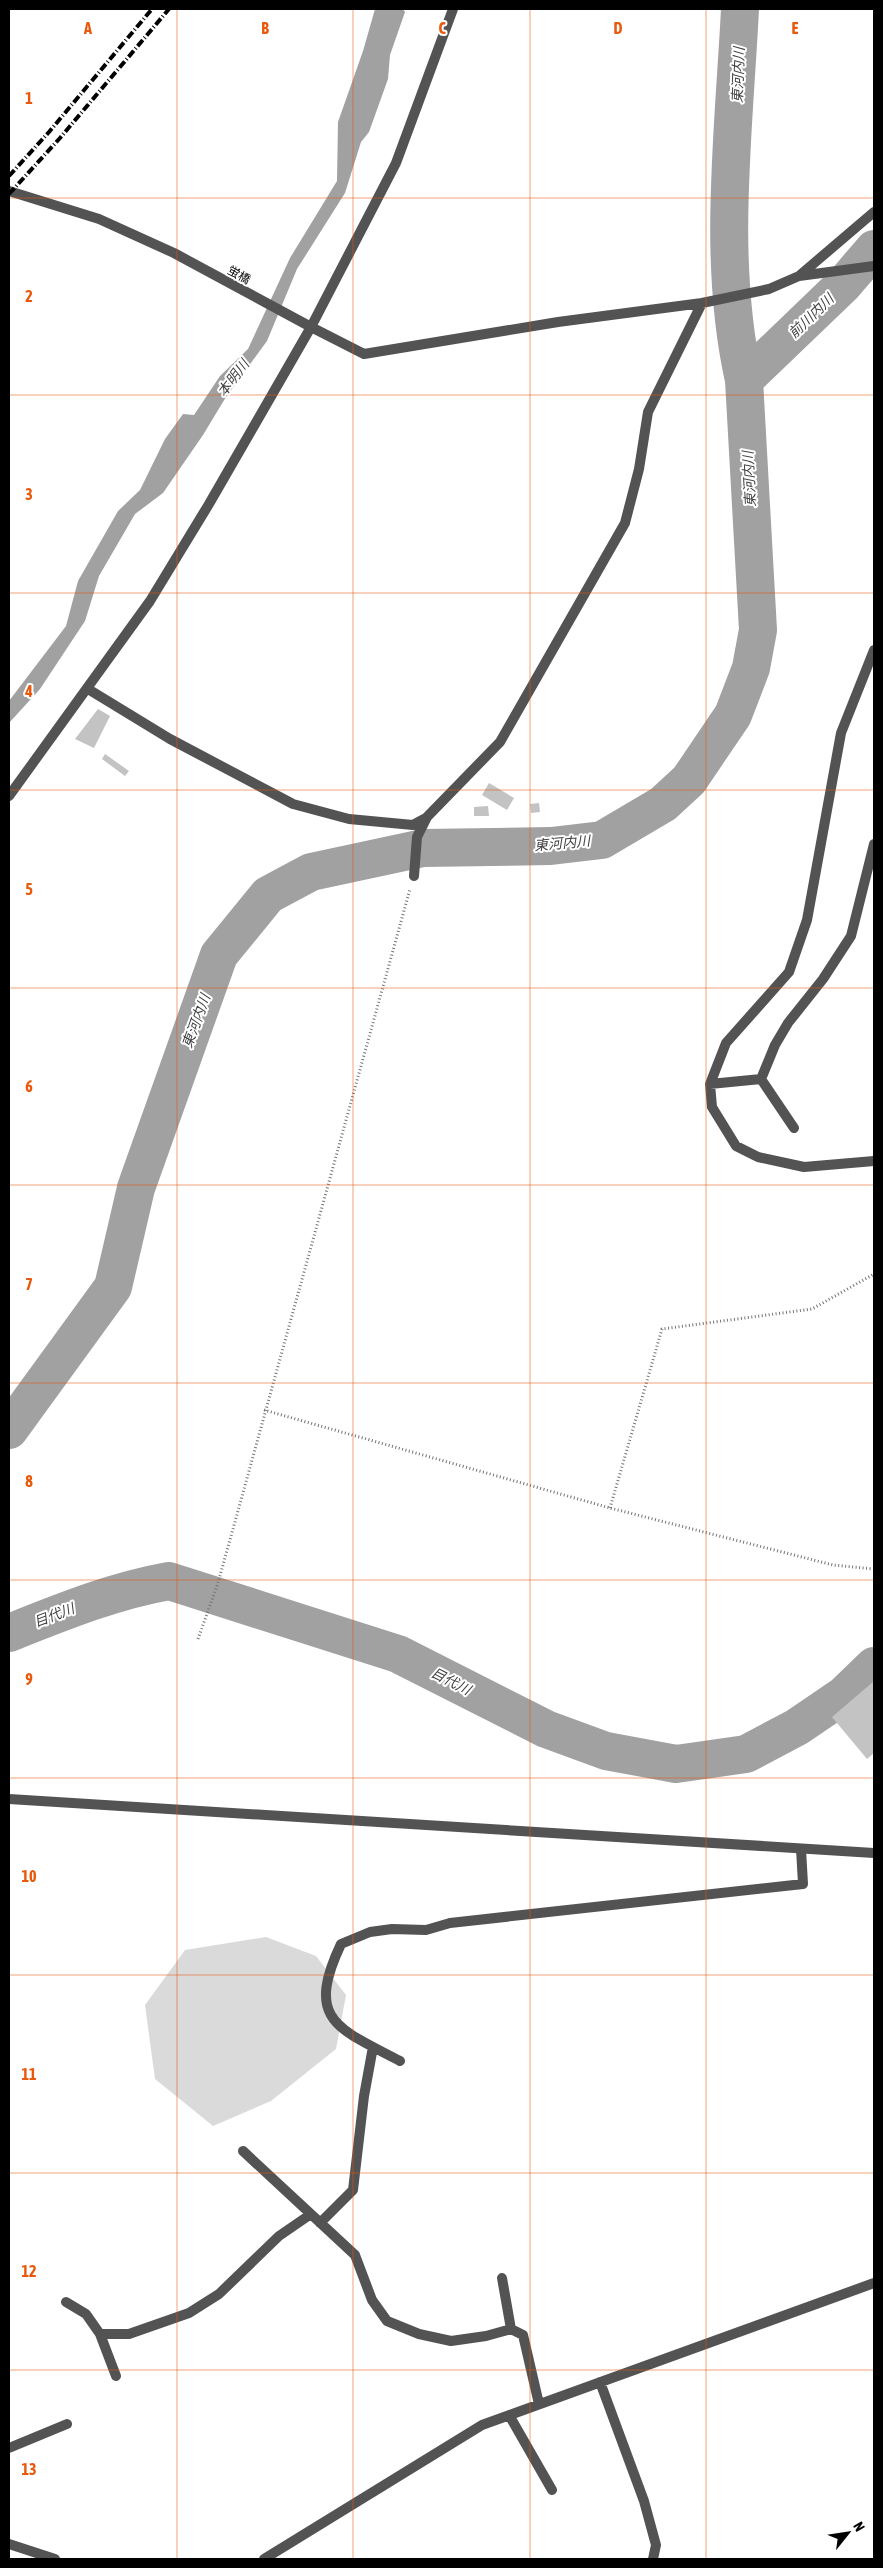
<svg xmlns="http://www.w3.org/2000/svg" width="883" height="2568" font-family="'Asap Condensed','Noto Sans JP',sans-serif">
	<rect width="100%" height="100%" fill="#fff"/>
	<path fill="#dadada" d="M266,1937L316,1956L346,1995L336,2049L271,2101L213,2126L155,2079L145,2005L185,1950Z"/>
	<path fill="#a1a1a1" d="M375,9H403L405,12L390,55L388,79L369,132L361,142L345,193L297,269L267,341L226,397L203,435L163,493L135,514L99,576L85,621L40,689L9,723V701L66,626L78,581L118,511L140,490L165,439L183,414L194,415L220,376L248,349L290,258L337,181L338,122L363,51Z"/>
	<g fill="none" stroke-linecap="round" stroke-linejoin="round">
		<path stroke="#a1a1a1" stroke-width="38" d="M744,380L844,284L874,249
			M9,1430L113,1287L136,1188L219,955L268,895L311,872L423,848L551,846L602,840L663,804L689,780L733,715L751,668L758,630L744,380C717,260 734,130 740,9
			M9,1633C62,1612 113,1591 169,1581L398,1654L546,1729L606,1751L676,1764L746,1754L797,1727L844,1695L874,1666"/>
	</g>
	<path fill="#c3c3c3" d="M98,709L110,716L94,748L75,739Z
		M105,754L129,771L125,776L102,759Z
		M489,783L514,798L507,810L482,795Z
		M539,803L540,812L531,813L530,804Z
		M488,806L489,816H474V807Z
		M874,1681V1753L867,1759L832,1717Z"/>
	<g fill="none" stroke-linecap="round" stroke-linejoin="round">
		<path stroke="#757575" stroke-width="3" stroke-dasharray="1 2.5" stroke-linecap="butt" d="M264,1410L610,1508L833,1565L874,1569
			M610,1508L662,1329L812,1309L874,1274
			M198,1639L218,1583L410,889"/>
		<path stroke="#535353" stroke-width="10" d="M453,9L396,163L311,327L364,354L558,322L702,303L769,289L799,276L874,266
			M799,276L874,212
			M874,650L841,733L807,920L789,972L726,1043L710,1084L712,1107L736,1146L758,1157L804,1167L874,1161
			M88,689L170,739L293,804L349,819L413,825L426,818
			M414,876L417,837L427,817L500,742L625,523L639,469L648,412L702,303
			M761,1079L775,1045L788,1023L823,979L851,936L874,844
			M710,1084L761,1079L794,1128
			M400,2061C337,2028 305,2020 341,1944L370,1932L392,1929L426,1930L450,1923L803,1884L801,1849
			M243,2151L355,2255L372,2300L387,2321L419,2334L451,2341L486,2336L511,2329
			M320,2223L353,2190L364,2096L373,2047
			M502,2278L511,2329L523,2335L539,2404
			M66,2302L86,2314L100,2334
			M116,2376L100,2334H129L189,2313L219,2294L279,2236L311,2214
			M600,2382L644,2501L656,2545L653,2559
			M509,2415L552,2490
			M9,2448L67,2424
			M9,2544L55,2559
			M264,2559L482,2425L874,2283"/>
		<path stroke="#535353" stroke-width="10" d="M9,191L99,219L174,253L311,327L209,504L150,601L9,796
			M9,1799L874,1853"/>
		<path stroke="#000" stroke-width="4" stroke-dasharray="8 2.5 1 2.5" stroke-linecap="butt" d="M9,176L49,132L152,9
			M9,194L60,138L169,9"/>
	</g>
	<path fill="none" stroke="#e8590c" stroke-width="1" stroke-opacity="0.55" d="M177,9V2559M353,9V2559M530,9V2559M706,9V2559M9,198H874M9,395H874M9,593H874M9,790H874M9,988H874M9,1185H874M9,1383H874M9,1580H874M9,1778H874M9,1975H874M9,2173H874M9,2370H874"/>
	<g text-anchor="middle" stroke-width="4" stroke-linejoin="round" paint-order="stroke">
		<g font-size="12" fill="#000" stroke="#fff">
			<text transform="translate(239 275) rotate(29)" y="4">蛍橋</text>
		</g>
		<g font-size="14" font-style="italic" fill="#424242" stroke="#fff">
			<text transform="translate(738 75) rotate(-88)" y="5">東河内川</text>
			<text transform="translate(811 316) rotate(-44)" y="5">前川内川</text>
			<text transform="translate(233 378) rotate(-53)" y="5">本明川</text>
			<text transform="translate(749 479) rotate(-93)" y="5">東河内川</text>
			<text transform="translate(562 843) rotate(-5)" y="5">東河内川</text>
			<text transform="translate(196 1021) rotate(-70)" y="5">東河内川</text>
			<text transform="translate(54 1615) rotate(-21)" y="5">目代川</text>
			<text transform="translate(451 1681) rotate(27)" y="5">目代川</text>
		</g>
	</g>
	<g font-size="16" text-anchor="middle" font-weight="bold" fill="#e8590c" stroke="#fff" stroke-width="4" stroke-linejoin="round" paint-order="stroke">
		<text x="88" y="34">A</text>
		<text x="265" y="34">B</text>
		<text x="442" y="34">C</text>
		<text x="618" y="34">D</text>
		<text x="795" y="34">E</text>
		<text x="29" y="104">1</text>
		<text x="29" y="302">2</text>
		<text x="29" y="500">3</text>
		<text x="29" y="697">4</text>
		<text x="29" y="895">5</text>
		<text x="29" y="1092">6</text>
		<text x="29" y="1290">7</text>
		<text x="29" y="1487">8</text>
		<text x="29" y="1685">9</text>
		<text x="29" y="1882">10</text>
		<text x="29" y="2080">11</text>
		<text x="29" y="2277">12</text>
		<text x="29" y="2475">13</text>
	</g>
	<rect width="883" height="2568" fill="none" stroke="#000000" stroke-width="20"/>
	<g transform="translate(848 2533) rotate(60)" stroke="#ffffff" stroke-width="4" paint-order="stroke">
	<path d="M0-4L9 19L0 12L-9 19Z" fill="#000000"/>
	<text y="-8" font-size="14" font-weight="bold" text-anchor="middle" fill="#000000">N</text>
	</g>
</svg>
